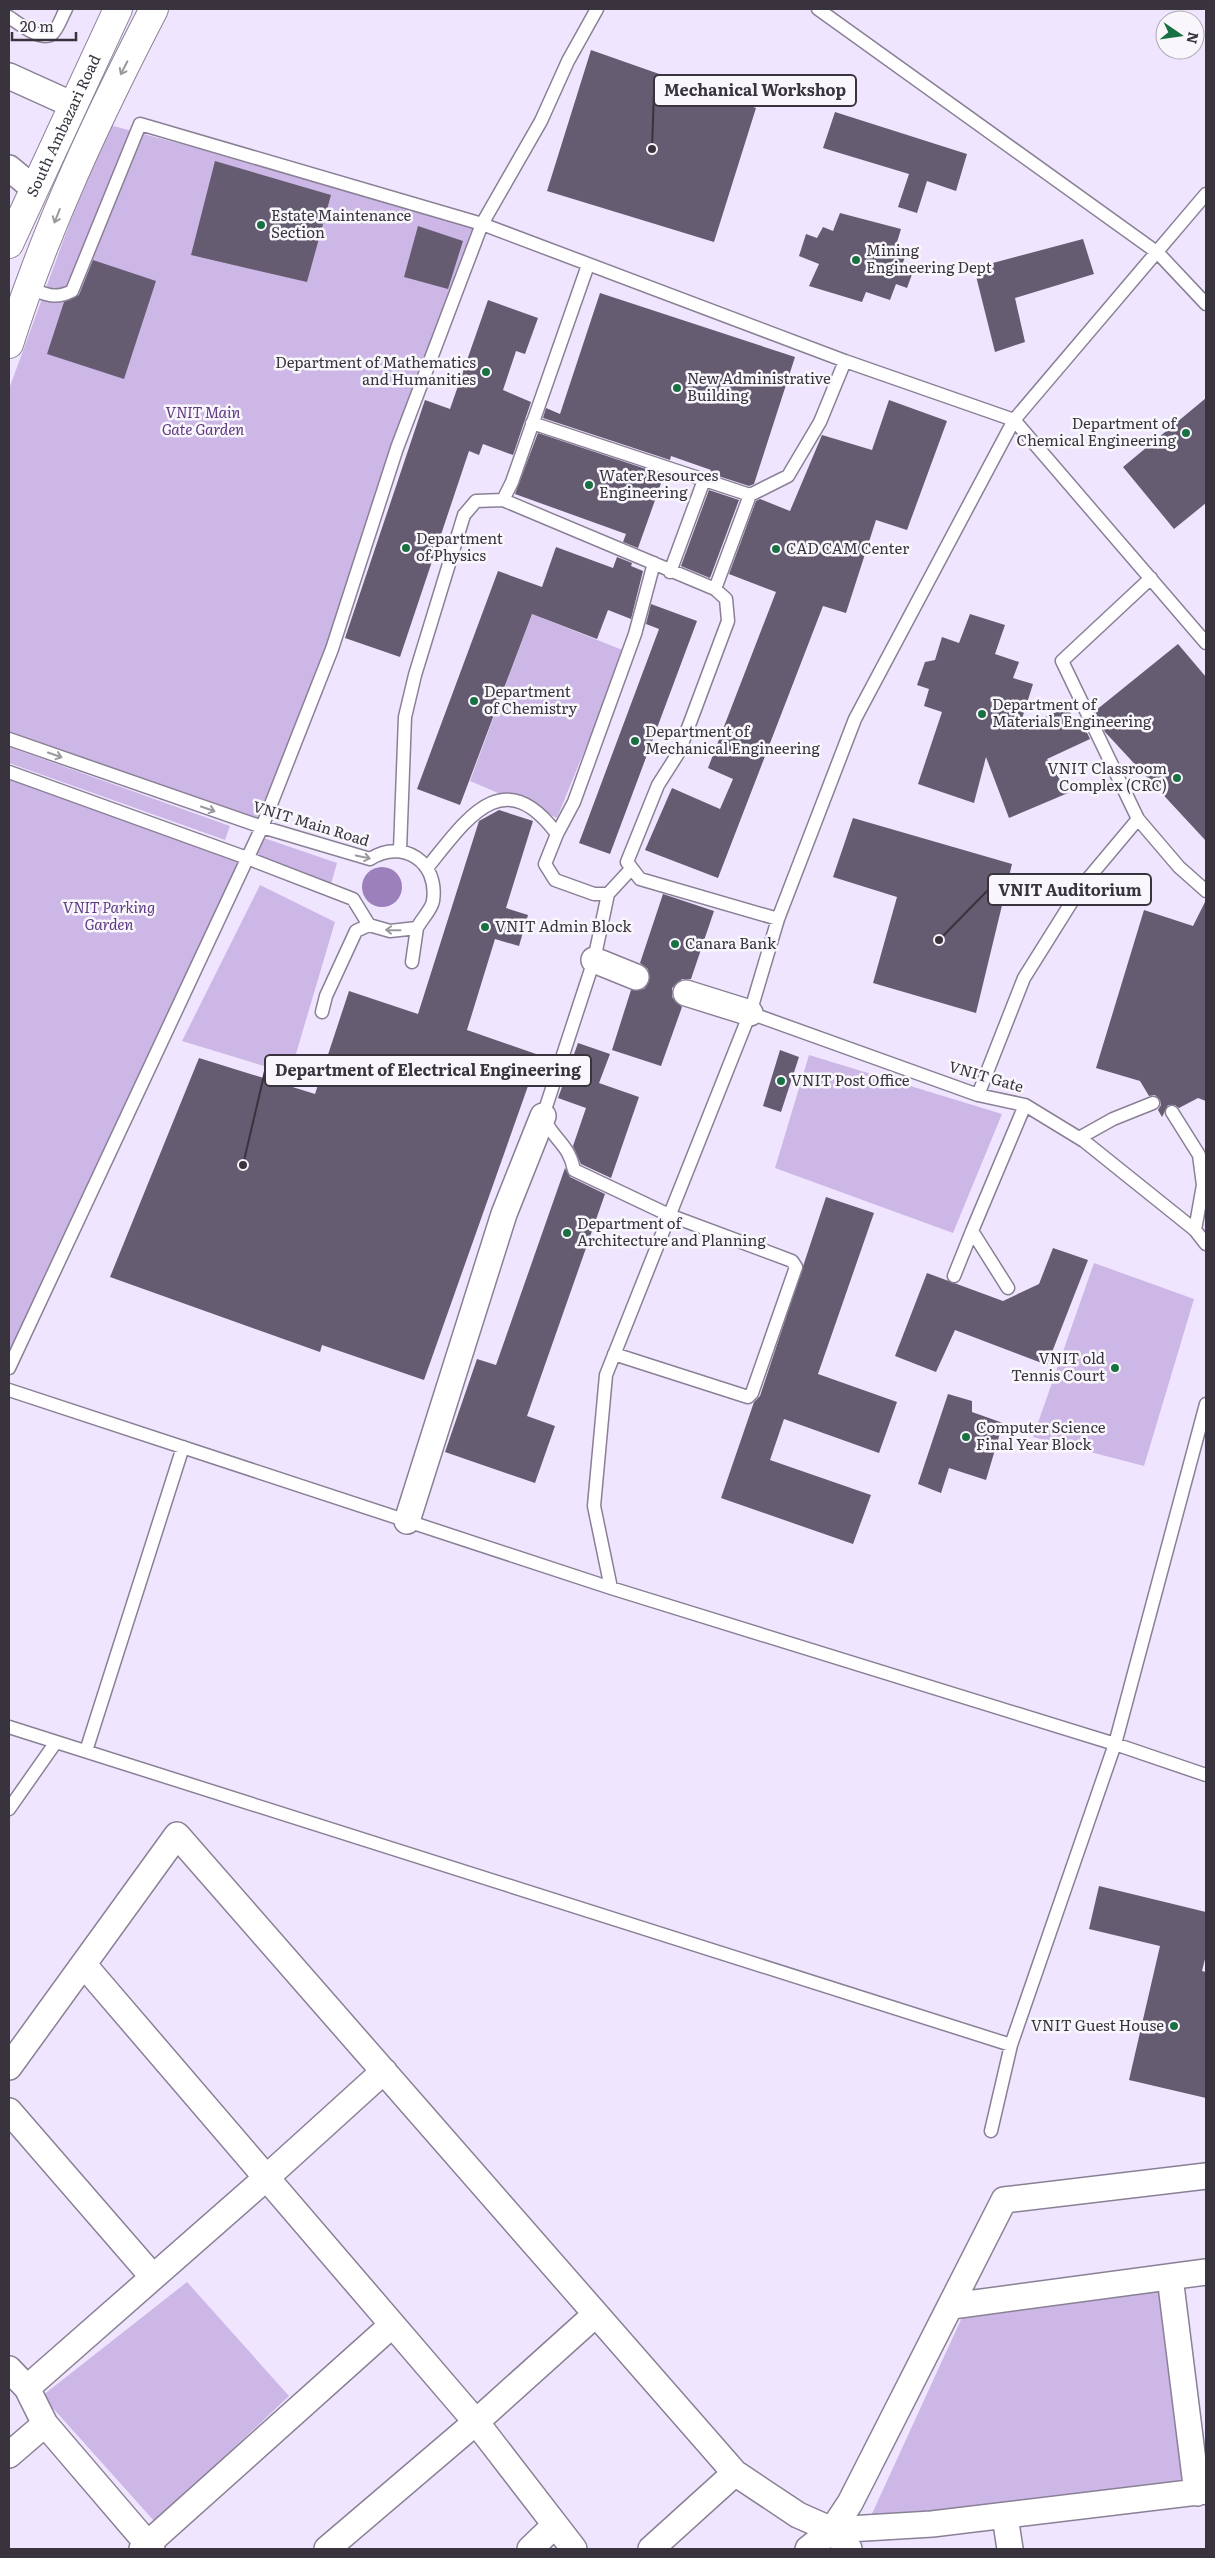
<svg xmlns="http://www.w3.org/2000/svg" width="1215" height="2558" font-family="Literata,serif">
	<rect width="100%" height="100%" fill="#f0e5fe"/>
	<path fill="#ccb7e6" d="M106,124L482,224L364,555L262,827L9,739V389Z
		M532,614L625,651L557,818L470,781Z
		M9,747L230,826L225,840L9,763Z
		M9,772L247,858L9,1368Z
		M264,838L337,863L331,884L254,854Z
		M260,885L335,922L290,1074L182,1041Z
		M809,1055L1002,1114L953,1233L775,1168Z
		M1094,1263L1194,1299L1144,1466L1033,1437Z
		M187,2282L289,2396L155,2522L42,2396Z
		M1164,2287L1188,2485L865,2529L964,2313Z"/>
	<path fill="#9c80bb" d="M362 887a20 20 0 1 1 40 0a20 20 0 1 1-40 0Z"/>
	<path fill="#655c71" d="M591,50L756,108L714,242L547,191Z
		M835,112L967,154L956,191L927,181L917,213L898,207L909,174L823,148Z
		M215,161L331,195L307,282L191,255Z
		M840,213L901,229L894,252L905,257L902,265L914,269L907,288L896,284L890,300L866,292L862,302L809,286L819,264L799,256L806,234L817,238L823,227L833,231Z
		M418,226L463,241L448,289L404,277Z
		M1083,239L1094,274L1015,298L1025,342L995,352L974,268Z
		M93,260L156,281L124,379L47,354L64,302L79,295Z
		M600,293L795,357L754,484L749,486L709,473L711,470L671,456L670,460L543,418L546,408L560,414Z
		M488,300L538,318L525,354L516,351L503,390L531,402L513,455L483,444L479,455L469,451L400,657L345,638L425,400L450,409Z
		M1206,398V503L1174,529L1123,467Z
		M889,400L947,421L907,530L876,520L846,613L823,606L718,878L645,850L672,788L720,809L733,779L708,768L776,592L729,574L756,501L760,499L790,511L822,435L872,450Z
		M538,433L664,475L638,548L623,542L626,534L515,494Z
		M709,490L739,500L710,578L681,566Z
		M556,547L613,568L617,557L632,563L631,566L643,571L631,619L608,610L597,639L532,614L460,805L417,789L498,571L542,587Z
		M651,604L697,621L610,854L579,843L659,629L646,624Z
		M970,614L1005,625L995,654L1019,662L1013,678L1033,684L1019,728L1068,707L1077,727L1082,722L1090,739L1047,759L1068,793L1009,818L986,757L974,803L918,784L942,712L924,706L929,689L917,685L925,662L935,660L942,637L959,643Z
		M1178,644L1206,677V841L1105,732L1095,711Z
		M499,810L533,821L506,908L528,915L519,946L495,939L467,1030L539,1055L424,1380L322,1345L320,1352L110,1277L199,1058L315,1094L349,991L418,1014L479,821Z
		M853,818L1012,864L976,1013L873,983L897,897L833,877Z
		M663,894L714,911L691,979H682L672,988V997L682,1007L661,1066L612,1050L631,990L644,989L649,982L648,969L640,963Z
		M1206,900V1101L1198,1098L1179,1108L1175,1105H1168L1162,1117L1158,1110L1161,1105L1160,1100L1155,1095L1149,1096L1140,1081L1096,1068L1144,910L1193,926Z
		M578,1043L610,1054L599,1083L639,1097L611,1178L581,1164L573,1146L586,1108L558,1098Z
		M780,1050L799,1057L781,1112L763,1106Z
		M565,1168L570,1177L605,1194L527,1416L555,1426L535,1483L445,1452L477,1359L496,1365Z
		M826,1197L874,1213L818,1374L897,1402L879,1453L784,1419L770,1460L871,1495L853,1544L721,1498L754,1402L760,1396Z
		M1053,1248L1088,1260L1047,1365L955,1330L936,1372L895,1356L927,1273L1003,1301L1039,1284Z
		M948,1394L972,1401V1412L1003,1423L986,1480L949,1468L941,1493L918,1484Z
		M1099,1886L1206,1912V1955L1202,1971L1206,1972V2098L1129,2080L1160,1946L1089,1929Z"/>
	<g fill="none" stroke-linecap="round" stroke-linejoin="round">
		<defs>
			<path id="service" d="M818,9L1158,253L1206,304
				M9,17C18,23 42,42 52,34C58,29 62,16 66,9
				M28,288C46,294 54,300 72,291L140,124L482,224L845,361L1014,420L1206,643
				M532,423L750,495L788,476L820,422L845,361
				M503,500L715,589L726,599L728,621L679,752L658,785L627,862L640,879L778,919
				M670,572L704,480
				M1151,578L1062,661L1138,819L1179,867L1206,891
				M715,589L750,495
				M9,739L262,827L370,859C403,838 439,862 433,901C432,909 421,920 417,928L390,931L369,925L353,899L247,858L9,772
				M557,834L574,802L635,634L654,563
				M400,850L405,717L415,675L464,515L476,501L503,500L512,482L588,265
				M427,868C466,820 503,761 557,834L545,864L555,880L594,894H608L631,869
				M608,894L594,960L543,1116C551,1138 569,1143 574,1170L669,1215L792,1261L796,1267L752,1393L748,1397L614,1354
				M412,962L417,928
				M322,1012L326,996L356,931L369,925
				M750,1013L978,1095L1025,1105L1084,1141L1195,1230L1206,1244
				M978,1095L1024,978L1081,887L1138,819
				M1172,1112L1199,1155L1203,1185L1195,1230
				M1079,1138L1113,1119L1153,1103
				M954,1276L972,1231
				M1008,1288L972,1231L1025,1105
				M9,1368L262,827L332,649L397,448L482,224L541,121L568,61L597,9
				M9,1390L611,1588L1115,1744L1206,1775
				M611,1588L594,1506L606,1375L750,1013L778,919L855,719L1014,420L1206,194
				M9,1727L1011,2045
				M86,1751L183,1447
				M9,1809L56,1742
				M991,2131L1011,2045L1115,1744L1206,1404"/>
			<path id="minor" d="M9,76L73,105
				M9,168L33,188
				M594,960L636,977
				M686,993L750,1013
				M407,1521L504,1214L543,1116
				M84,1965L476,2422L574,2549
				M9,2067L177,1835L735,2473L798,2515L832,2530L849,2549
				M9,2111L153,2277
				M1170,2277L1197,2493
				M952,2306L1206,2272
				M9,2369L27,2388L45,2424L152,2549
				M27,2388L266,2178L384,2071
				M9,2455L45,2424
				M1005,2516L1010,2549
				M832,2530L932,2524L1206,2491
				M142,2549L392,2325
				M327,2549L476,2422L596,2314
				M530,2549L555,2525
				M651,2549L735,2473
				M808,2549L832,2530L850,2503L1004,2200L1206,2176"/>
			<g id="secondary">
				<path id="s1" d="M9,244L118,9"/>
				<path d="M9,344C46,228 98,117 154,9"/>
			</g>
		</defs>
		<use href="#service" stroke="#8a8096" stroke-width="15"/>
		<use href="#minor" stroke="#8a8096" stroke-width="28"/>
		<use href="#secondary" stroke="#8a8096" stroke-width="30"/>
		<use href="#service" stroke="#fff" stroke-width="12"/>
		<use href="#minor" stroke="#fff" stroke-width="25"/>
		<use href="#secondary" stroke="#fff" stroke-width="28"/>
	</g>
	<defs><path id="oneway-shaft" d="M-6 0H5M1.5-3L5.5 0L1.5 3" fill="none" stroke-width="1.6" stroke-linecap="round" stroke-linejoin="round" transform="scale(1.25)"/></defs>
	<g stroke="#9c999e">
		<use href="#oneway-shaft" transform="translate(124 68) rotate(117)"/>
		<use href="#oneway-shaft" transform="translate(57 216) rotate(112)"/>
		<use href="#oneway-shaft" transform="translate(55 755) rotate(19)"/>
		<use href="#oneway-shaft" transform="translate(208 809) rotate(19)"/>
		<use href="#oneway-shaft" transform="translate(363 857) rotate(12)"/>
		<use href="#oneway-shaft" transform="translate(393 930) rotate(-179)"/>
	</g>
	<g fill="#187043" stroke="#f9f7fc" stroke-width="2">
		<circle cx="261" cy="225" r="5"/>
		<circle cx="856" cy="260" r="5"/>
		<circle cx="486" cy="372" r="5"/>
		<circle cx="677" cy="388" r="5"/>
		<circle cx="1186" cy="433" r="5"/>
		<circle cx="589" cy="485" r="5"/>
		<circle cx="406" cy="548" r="5"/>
		<circle cx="776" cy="549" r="5"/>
		<circle cx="474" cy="701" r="5"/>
		<circle cx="982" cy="714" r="5"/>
		<circle cx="635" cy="741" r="5"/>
		<circle cx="1177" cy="778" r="5"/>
		<circle cx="485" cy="927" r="5"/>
		<circle cx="675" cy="944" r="5"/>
		<circle cx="781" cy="1081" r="5"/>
		<circle cx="567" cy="1233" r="5"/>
		<circle cx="1115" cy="1368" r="5"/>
		<circle cx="966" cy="1437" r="5"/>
		<circle cx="1174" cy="2026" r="5"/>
	</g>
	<g text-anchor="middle" stroke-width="5" stroke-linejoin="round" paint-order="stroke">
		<g font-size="15" fill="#38333d" stroke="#f9f7fc">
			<text dy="5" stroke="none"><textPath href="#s1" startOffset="130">South Ambazari Road</textPath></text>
			<text transform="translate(311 824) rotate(17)" y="5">VNIT Main Road</text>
			<text transform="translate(986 1077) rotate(16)" y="5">VNIT Gate</text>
		</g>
		<g font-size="15" fill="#38333d" stroke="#f9f7fc" text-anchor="start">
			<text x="271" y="221">Estate Maintenance<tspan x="271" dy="17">Section</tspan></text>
			<text x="866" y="256">Mining<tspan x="866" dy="17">Engineering Dept</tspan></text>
			<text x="476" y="368" text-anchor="end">Department of Mathematics<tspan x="476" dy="17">and Humanities</tspan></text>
			<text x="687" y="384">New Administrative<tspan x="687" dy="17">Building</tspan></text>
			<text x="1176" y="429" text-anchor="end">Department of<tspan x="1176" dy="17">Chemical Engineering</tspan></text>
			<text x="599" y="481">Water Resources<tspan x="599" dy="17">Engineering</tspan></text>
			<text x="416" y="544">Department<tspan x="416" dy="17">of Physics</tspan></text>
			<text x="786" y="554">CAD CAM Center</text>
			<text x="484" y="697">Department<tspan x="484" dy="17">of Chemistry</tspan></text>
			<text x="992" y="710">Department of<tspan x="992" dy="17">Materials Engineering</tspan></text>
			<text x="645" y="737">Department of<tspan x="645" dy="17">Mechanical Engineering</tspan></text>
			<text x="1167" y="774" text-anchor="end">VNIT Classroom<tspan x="1167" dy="17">Complex (CRC)</tspan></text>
			<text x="495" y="932">VNIT Admin Block</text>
			<text x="685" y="949">Canara Bank</text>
			<text x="791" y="1086">VNIT Post Office</text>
			<text x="577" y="1229">Department of<tspan x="577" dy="17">Architecture and Planning</tspan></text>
			<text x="1105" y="1364" text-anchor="end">VNIT old<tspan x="1105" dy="17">Tennis Court</tspan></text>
			<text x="976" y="1433">Computer Science<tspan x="976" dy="17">Final Year Block</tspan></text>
			<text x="1164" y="2031" text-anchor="end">VNIT Guest House</text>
		</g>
		<g font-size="15" font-style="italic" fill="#5e3982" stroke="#f9f7fc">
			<text x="203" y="418">VNIT Main<tspan x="203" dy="17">Gate Garden</tspan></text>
			<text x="109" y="913">VNIT Parking<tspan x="109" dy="17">Garden</tspan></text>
		</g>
	</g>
	<path fill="none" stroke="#38333d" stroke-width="2" d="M652 149L654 91M939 940L988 890M243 1165L265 1071"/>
	<g fill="#38333d" stroke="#f9f7fc" stroke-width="2">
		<circle cx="652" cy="149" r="5"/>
		<circle cx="939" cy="940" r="5"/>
		<circle cx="243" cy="1165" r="5"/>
	</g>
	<g fill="#f9f7fc" stroke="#38333d" stroke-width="2">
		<rect x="654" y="75" width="202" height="31" rx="5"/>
		<rect x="988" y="874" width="163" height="31" rx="5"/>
		<rect x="265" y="1055" width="326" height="31" rx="5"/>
	</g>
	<g font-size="16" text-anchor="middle" font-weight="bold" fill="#38333d">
		<text x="755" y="96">Mechanical Workshop</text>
		<text x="1070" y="896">VNIT Auditorium</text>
		<text x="428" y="1076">Department of Electrical Engineering</text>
	</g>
	<rect width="1215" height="2558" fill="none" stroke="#38333d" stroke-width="20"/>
	<g transform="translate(1180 35) rotate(103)"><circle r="24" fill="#f9f7fc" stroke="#aca9b0"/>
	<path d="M0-4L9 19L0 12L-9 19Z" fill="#187043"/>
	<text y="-8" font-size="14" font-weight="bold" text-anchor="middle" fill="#38333d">N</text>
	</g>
	<path d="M12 32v8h64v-8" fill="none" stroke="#38333d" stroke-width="2.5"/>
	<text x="20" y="32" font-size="15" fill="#38333d" stroke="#f9f7fc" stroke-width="4" paint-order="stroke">20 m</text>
</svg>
